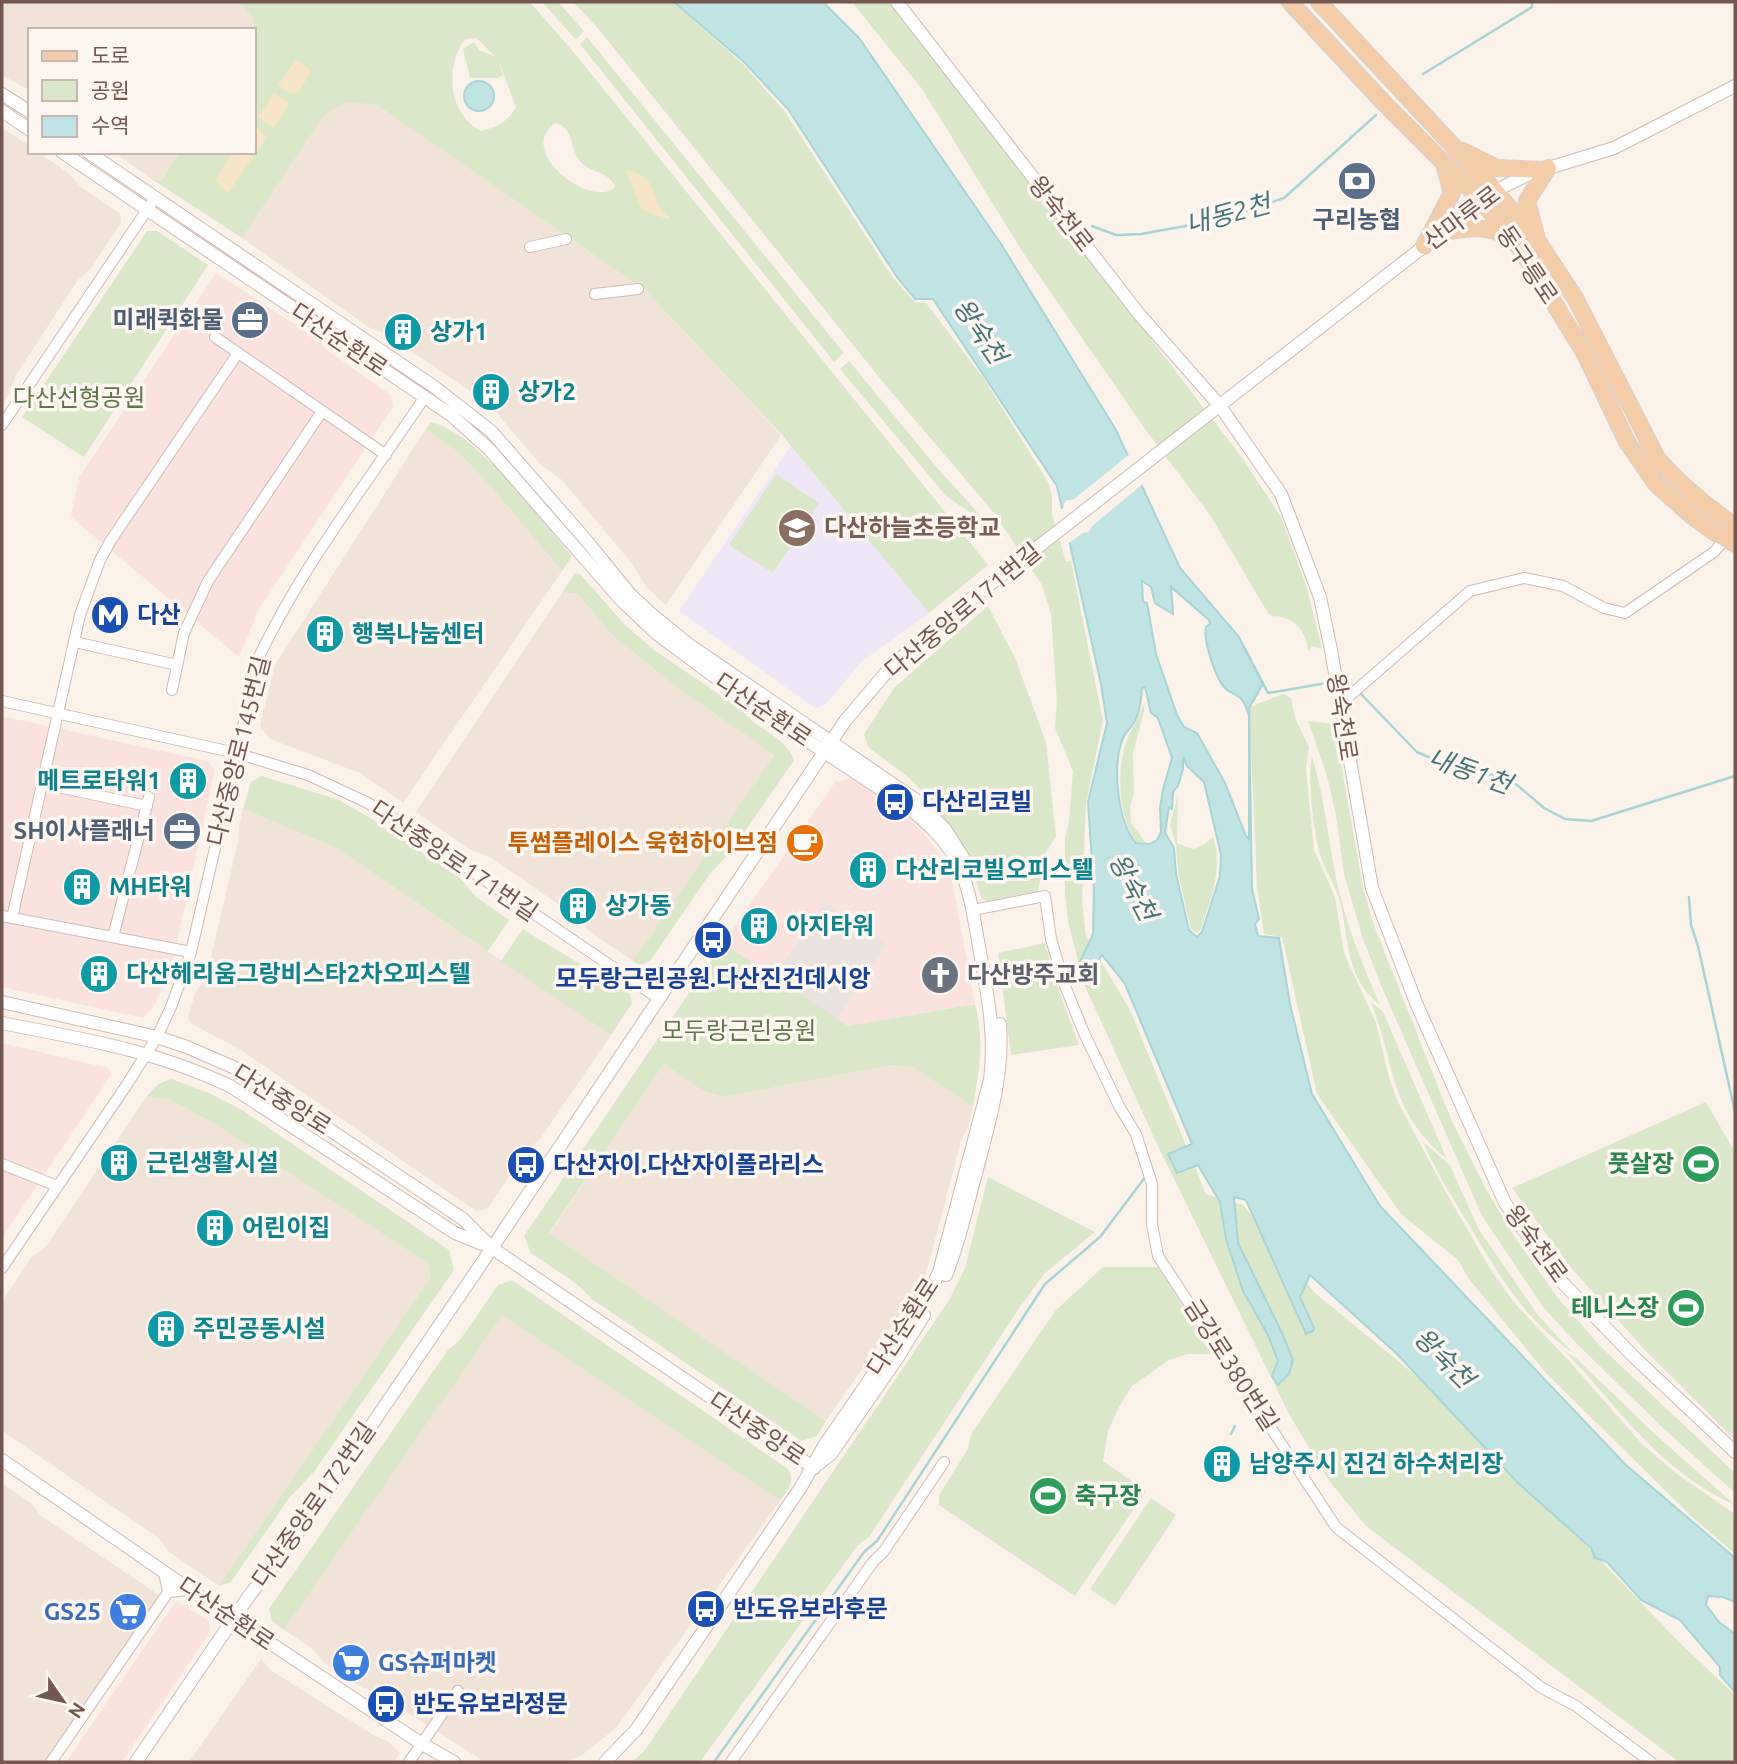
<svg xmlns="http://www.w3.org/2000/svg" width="1737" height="1764" font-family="Ubuntu,'Noto Sans KR',sans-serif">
	<rect width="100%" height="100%" fill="#fbf2ea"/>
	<path fill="#f2e3d9" d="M2,2H239L253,18L252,30H30V91L2,75Z
		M355,102L377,105L646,291L781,435L666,605L646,587L631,562L562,480L541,465L490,405L387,334L370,328L242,238L322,118L338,104Z
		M2,128L30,146V152H38L67,172L80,186L120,214L121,223L91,268L78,280L16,375L9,394L2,405Z
		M114,152H180L160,182L150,178Z
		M426,429L459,453L491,487L562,571L403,803L360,773L270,739L260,726L275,665Z
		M562,593H577L612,635L679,689L774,755L633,961L594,935L571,913L490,857L469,849L416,812Z
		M243,809L336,848L611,1035L540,1139L525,1152L487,1209L476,1211L241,1050L192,1024L188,1018L195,993L206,978L238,842L239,825Z
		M664,1064L703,1091L724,1097L891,1065L914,1068L973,1107L968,1127L961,1141L925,1278L826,1421L549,1234Z
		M146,1097L170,1100L208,1120L427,1263L431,1277L219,1586L168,1551L159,1538L2,1431V1302L31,1258L46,1246Z
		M502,1314L780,1501L616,1728L582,1755L567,1762H485L380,1695L359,1686L324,1663L314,1650L284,1630Z
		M2,1483L31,1503L41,1516L159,1595L45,1762H2Z
		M261,1659L272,1671L375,1736L389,1742L400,1753L394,1762H189Z"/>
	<path fill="#fae3df" d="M216,273L313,336L328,351L391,395L393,407L259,609L239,657L71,517L79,477Z
		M2,716L207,761L215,770L172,964L154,1006L143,1018L2,987Z
		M852,778L905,816L920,829L938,852L952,880L975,1004L848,1026L723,943L835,782Z
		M2,1043L108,1068L111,1075L2,1238Z
		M176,1601L209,1621L210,1632L122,1762H66Z"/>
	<path fill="#eae3df" d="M825,902L886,944L836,1019L774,977Z"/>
	<path fill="#efe6f7" d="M791,446L929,613L861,662L826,704L815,708L679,611Z"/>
	<path fill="#dae8c9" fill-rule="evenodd" d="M239,2H530L576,55L988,565L929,613L782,435L646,291L377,105C349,102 344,99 322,118L242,238L150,178L161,181L180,152H254L253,18ZM476,38L496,57L479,50L474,42L463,49L470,78H498L503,75L498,59L516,107C508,122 497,127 481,131C449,115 444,67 465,39ZM555,123C573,126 570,147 579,160C588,173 610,171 615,187C594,210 514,153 555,123Z
		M542,2H558L584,31L576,40Z
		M573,2H673L744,65L785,112L893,278L915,302L926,303L984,379L1048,482L1052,496V515L1066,562L1071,561L1103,721L1086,803L1082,902L1086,936L1130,1010L1206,1194L1243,1205L1315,1293L1448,1402L1682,1645L1735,1695V1762H1679L1366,1526L1330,1482L1290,1416L1156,1142L1084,984L1068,922L1065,894V838L1069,822L1073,771L1055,728L1057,701L1051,614L1042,585L994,513L887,387L596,26Z
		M852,2H892L1243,459L1281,517L1306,585L1322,649L1312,646L1308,651C1306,629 1293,616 1272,616L1268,613L1210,515L1145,429L1022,251L922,89Z
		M587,37L844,353L834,362L580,44Z
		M147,231H157L208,265L84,457L22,417Z
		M849,361L939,470L990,526L946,496L840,369Z
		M431,422C477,432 541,520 572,556L562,571L491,487L459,453L426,429Z
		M776,474L819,503L773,573L729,545Z
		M575,573L580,574L625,625L654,650L742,710C757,731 786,736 794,760L733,849L709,875L651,960L640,966L633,961L774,755L679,689L612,635L577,593H562Z
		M988,606L1015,658L1046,742L1056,837L1045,854L1038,891L988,901L982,899L970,863L936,805L908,777L868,747L864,734L895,687Z
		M1283,694L1291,698L1295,718L1309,747L1306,770L1314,850L1335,897L1344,953L1376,1023L1390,1081L1398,1102L1444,1189L1492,1272L1517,1306L1571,1363L1642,1444L1677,1474L1735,1514V1554L1690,1515L1546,1373L1469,1279L1458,1260L1401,1214L1317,1094L1282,937L1264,934L1257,888L1249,707Z
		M1145,700L1144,711L1133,753L1134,793L1130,806L1131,823L1145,842H1137C1118,820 1116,767 1127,740C1132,726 1141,715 1145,700Z
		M1308,721L1334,724L1363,888L1375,928L1451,1119L1487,1191L1516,1239L1558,1298L1602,1348L1735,1473V1493L1662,1427L1578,1345L1543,1307L1482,1216L1380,983L1362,936L1344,874L1336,815L1327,776Z
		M1312,756C1324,796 1328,837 1336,878C1345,922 1362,964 1380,1005C1344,976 1350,941 1340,902C1336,887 1327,873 1321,857C1314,837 1307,776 1312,756Z
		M262,776L339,800L370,818L460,878L476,897L509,920L488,951L336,848L243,809L251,782Z
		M1178,795L1177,843L1193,849L1205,844L1213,837C1224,868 1210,899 1201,929L1197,933L1191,929L1178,873L1176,844L1170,825Z
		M523,929C558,952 595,971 630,994L632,1003L611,1035L501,961Z
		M723,943L848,1026L975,1004C985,1043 979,1068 973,1107L914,1068L891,1065L724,1097L703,1091L664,1064L549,1233L826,1421L817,1436L801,1441L593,1300L578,1285L531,1253L524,1236Z
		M1045,943L1055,980L1079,1045L1011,1055L998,953Z
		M1371,1002L1383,1012L1447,1159C1389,1112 1396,1066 1371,1002Z
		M171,1079L209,1093L242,1110L449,1250L454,1270L313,1473L289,1498L231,1582L219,1586L431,1277L427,1263L208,1120L170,1100L146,1097L158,1084Z
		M1706,1102L1735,1152V1440L1644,1349L1573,1270L1512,1188Z
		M1423,1142L1450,1165L1478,1228L1537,1314L1573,1353C1522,1317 1499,1275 1468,1223C1452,1197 1435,1170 1423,1142Z
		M988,1177L1095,1232L1044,1274L1018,1310L869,1537L858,1545L700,1762H632L645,1750L949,1300L965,1268Z
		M1103,1267H1158L1214,1354H1187L1169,1360L1132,1386L1119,1407L1108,1431L1103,1461L1146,1491L1075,1596L939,1505V1495L968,1449L971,1434L1056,1310Z
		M512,1280L788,1469C796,1482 787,1490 780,1501L502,1315L284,1630L272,1621L269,1609L448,1350L460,1340L498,1285Z
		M1565,1351L1577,1359L1657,1436L1735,1505C1658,1470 1620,1409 1565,1351Z
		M1151,1498L1176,1515L1115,1606L1090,1589Z"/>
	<path fill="#f7e5c8" d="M296,60L311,71L299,92L291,94L278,85Z
		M274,93L289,103L274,128L258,117Z
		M254,126L267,137L228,193L215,180L233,152H254Z
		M626,171C662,174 647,203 670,217L668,219L642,210Z"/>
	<path fill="#c0e3e3" stroke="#a7d4d4" stroke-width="2" fill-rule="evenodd" d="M674,2H823L859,38L1001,244L1116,430L1180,568L1239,637L1263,684L1249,708L1252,889L1259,919L1255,924L1258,936L1279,938L1290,1004L1312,1094L1380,1206L1626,1465L1735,1558V1602L1723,1597L1708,1596L1706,1605L1719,1622L1735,1634V1692L1720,1675V1667L1680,1620L1641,1600L1607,1562L1595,1558L1591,1548L1518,1483L1397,1354L1310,1275L1300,1297L1314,1328L1313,1331L1306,1334L1246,1200L1234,1197L1238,1243L1282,1333L1293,1360L1289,1374L1278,1385L1272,1376L1278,1361L1268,1335L1243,1291L1226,1239L1220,1202L1198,1165L1177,1173L1168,1154L1192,1144L1125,984L1102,955L1085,980L1079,964L1093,934L1094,891L1088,802L1107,723L1101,684L1057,486L933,299H915L897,277L788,109L744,62ZM1142,581L1151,587L1155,603L1173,614L1171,587L1209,620L1210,624L1206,627C1203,641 1215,676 1224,687C1229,693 1238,694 1242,700C1246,704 1247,711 1249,716V839L1246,836L1225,783L1197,733L1184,727L1177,715L1156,654L1147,603L1143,602ZM1145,687L1151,713L1158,718L1172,758L1163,790L1160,808L1161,832L1157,840L1150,844L1136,843C1117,821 1112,764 1123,738C1125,733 1130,729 1133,724C1140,713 1141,700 1142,688ZM1183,757L1187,766L1204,782L1221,855L1220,876L1202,932L1197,937L1189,930L1176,874L1174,848L1165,833L1169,807L1172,809L1173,792L1178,786L1183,769Z
		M464 96a15 15 0 1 1 30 0a15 15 0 1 1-30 0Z"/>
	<path fill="#fbf2ea" d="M1131,453L1144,483L1092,526L1089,532L1083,533L1066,545L1059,511L1063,508L1065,501L1074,499Z"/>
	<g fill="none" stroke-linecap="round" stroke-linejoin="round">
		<path stroke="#a7d4d4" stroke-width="2.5" d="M1423,74L1532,7V2
			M1092,226L1116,235L1141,234L1219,220L1284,198L1376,115
			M1244,647L1251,660
			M1254,666L1268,693L1327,683
			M1344,681L1353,687
			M1358,691L1417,752L1449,766L1502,777L1517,785L1544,808L1565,819L1591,821L1735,776
			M1689,897L1691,925L1698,946L1735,1112
			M1231,1434L1235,1426
			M714,1762L864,1552L877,1541L1045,1284L1100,1237L1146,1176"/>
		<defs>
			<path id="minor" d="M530,247L566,239
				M595,294L638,289
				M215,337L386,455
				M2,425L155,198
				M75,642L177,665
				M172,690L184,633L208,581L321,413
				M2,701L236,753L308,775L366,802L401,823L658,998
				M1339,705L1470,591L1524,578L1563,586L1604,608L1625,613L1714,552L1729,535
				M44,784L147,806
				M973,910L1045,896L1051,939L1065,986L1084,1033L1119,1106L1136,1134L1152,1184V1224L1158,1256L1336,1527L1542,1688L1576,1706L1651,1762
				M2,916L191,952
				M12,918L80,615L100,560L111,540L238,353
				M113,937L149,797
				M2,1164L57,1186
				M2,1268L126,1086L157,1037L171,1007L191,952L259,657C302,566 368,482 424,398
				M51,1762L169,1591
				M409,1762L458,1691
				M731,1762L873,1562L884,1551L944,1462"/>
			<path id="tertiary" d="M897,2L1139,314L1220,406L1281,494L1320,597L1331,650L1372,888L1417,1005L1505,1203L1557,1277L1633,1356L1735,1452
				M2,94L30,112
				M2,111L30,130
				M62,152L451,415L489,449L622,601L657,634L743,698L909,808C927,823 945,839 956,860C970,887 974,918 979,947C987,992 996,1034 990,1080L939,1272L929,1293L824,1446L801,1487L636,1730L605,1762
				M88,152L433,386L491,431L586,540L629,593L650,613L688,644L916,800L945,829L964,859
				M2,1002L157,1037L187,1047L242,1071L463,1219L487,1243
				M2,1023C82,1039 155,1050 230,1086L455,1233L492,1248L814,1468
				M946,1275C959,1244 966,1210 975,1177C988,1126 1004,1077 1000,1024
				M2,1460L177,1581L422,1744L454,1762
				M817,1465L831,1454L898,1357L924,1315
				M165,1573L169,1591L188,1589
				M136,1762L249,1596L303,1526L492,1248L845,721L890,668L943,621L1495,191L1529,174L1614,148L1735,86"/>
			<path id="primary" d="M1290,2L1383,102L1482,201L1523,252L1585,354L1627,442L1656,484L1692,516L1714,532L1735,544
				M1319,2L1495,191L1537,240L1575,298L1657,458C1680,485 1706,506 1735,526
				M1463,151L1497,168L1541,170
				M1443,232C1467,228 1486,224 1508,237
				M1536,235L1527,201L1548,168
				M1424,246L1452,193L1444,164"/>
		</defs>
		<use href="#minor" stroke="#cebbb3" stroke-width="12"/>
		<use href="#tertiary" stroke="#cebbb3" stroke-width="14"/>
		<use href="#primary" stroke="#d8d0ce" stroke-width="18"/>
		<use href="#minor" stroke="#fff" stroke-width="10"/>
		<use href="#tertiary" stroke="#fff" stroke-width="12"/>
		<use href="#primary" stroke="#f3cca9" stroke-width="16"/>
	</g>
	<defs>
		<symbol id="bank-disc" viewBox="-11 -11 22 22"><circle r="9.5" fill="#5c6f8a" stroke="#fef6f0"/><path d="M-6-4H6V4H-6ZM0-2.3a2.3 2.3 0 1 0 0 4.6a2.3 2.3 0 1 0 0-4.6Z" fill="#fff"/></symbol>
		<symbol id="office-disc" viewBox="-11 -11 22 22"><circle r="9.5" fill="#5c6f8a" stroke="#fef6f0"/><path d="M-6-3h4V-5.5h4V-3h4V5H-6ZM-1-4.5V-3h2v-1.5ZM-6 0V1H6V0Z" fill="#fff"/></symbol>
		<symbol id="building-disc" viewBox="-11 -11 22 22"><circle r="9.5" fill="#0f9aa8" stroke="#fef6f0"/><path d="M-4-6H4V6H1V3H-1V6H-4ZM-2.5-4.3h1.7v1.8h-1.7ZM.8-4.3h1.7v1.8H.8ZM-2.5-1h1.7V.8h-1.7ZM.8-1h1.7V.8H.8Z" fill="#fff"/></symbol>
		<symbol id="school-disc" viewBox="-11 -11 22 22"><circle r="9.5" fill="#8d6e63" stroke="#fef6f0"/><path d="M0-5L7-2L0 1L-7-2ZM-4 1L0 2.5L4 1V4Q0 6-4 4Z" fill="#fff"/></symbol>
		<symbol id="metro-disc" viewBox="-11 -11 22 22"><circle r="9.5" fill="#1a4fb4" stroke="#fef6f0"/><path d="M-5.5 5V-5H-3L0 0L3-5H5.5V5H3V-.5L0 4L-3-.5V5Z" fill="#fff"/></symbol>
		<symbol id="bus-disc" viewBox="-11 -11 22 22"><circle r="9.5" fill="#1a4fb4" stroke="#fef6f0"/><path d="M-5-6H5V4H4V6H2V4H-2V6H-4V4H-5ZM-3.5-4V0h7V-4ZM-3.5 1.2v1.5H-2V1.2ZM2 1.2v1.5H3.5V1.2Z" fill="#fff"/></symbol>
		<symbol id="cafe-disc" viewBox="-11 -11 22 22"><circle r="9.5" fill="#e8710a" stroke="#fef6f0"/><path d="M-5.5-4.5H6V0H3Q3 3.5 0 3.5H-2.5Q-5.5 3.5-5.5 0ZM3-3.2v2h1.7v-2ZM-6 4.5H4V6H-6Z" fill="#fff"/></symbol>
		<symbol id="church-disc" viewBox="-11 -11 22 22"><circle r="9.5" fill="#6b7280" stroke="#fef6f0"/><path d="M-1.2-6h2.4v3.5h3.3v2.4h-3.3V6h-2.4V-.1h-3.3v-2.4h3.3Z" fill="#fff"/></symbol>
		<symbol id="stadium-disc" viewBox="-11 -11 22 22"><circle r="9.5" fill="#2e9e5b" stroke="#fef6f0"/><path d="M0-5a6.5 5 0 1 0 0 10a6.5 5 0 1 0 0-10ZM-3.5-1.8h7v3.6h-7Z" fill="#fff"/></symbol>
		<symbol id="supermarket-disc" viewBox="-11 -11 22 22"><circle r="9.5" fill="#3f7fe0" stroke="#fef6f0"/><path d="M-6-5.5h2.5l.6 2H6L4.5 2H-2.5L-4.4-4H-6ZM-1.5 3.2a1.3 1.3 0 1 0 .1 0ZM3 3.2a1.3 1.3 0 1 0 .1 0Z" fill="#fff"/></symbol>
	</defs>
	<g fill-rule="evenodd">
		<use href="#bank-disc" x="1335" y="159" width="44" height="44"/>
		<use href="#office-disc" x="228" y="298" width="44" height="44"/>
		<use href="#building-disc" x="381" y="310" width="44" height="44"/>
		<use href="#building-disc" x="469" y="370" width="44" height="44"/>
		<use href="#school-disc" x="775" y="506" width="44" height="44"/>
		<use href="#metro-disc" x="88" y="593" width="44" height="44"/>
		<use href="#building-disc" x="303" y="612" width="44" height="44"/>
		<use href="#building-disc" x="166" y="759" width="44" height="44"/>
		<use href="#bus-disc" x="873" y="780" width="44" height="44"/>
		<use href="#office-disc" x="160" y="809" width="44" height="44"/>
		<use href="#cafe-disc" x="783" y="821" width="44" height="44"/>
		<use href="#building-disc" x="846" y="848" width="44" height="44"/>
		<use href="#building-disc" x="60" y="865" width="44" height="44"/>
		<use href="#building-disc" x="556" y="884" width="44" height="44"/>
		<use href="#building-disc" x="737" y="904" width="44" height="44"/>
		<use href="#bus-disc" x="691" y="918" width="44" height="44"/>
		<use href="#building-disc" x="77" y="952" width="44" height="44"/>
		<use href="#church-disc" x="918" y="953" width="44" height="44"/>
		<use href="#building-disc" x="97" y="1141" width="44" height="44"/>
		<use href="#stadium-disc" x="1679" y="1142" width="44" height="44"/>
		<use href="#bus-disc" x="504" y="1143" width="44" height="44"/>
		<use href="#building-disc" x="193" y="1206" width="44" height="44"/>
		<use href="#stadium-disc" x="1664" y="1286" width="44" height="44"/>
		<use href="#building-disc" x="144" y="1307" width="44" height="44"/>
		<use href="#building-disc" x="1200" y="1442" width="44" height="44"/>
		<use href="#stadium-disc" x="1026" y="1474" width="44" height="44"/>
		<use href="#bus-disc" x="684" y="1587" width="44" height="44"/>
		<use href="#supermarket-disc" x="106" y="1590" width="44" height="44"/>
		<use href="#supermarket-disc" x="329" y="1641" width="44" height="44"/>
		<use href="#bus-disc" x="364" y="1682" width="44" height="44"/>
	</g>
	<g text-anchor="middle" stroke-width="7" stroke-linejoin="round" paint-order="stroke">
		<g font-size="24" fill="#74574f" stroke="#fef6f0">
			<text transform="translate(1061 214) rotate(52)" y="8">왕숙천로</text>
			<text transform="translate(1462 218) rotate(-37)" y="8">산마루로</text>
			<text transform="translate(1527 265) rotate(56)" y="8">동구릉로</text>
			<text transform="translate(339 340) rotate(34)" y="8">다산순환로</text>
			<text transform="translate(963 611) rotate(-40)" y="8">다산중앙로171번길</text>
			<text transform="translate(763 710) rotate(34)" y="8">다산순환로</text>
			<text transform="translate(1342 717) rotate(81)" y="8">왕숙천로</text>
			<text transform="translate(239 751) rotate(-76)" y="8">다산중앙로145번길</text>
			<text transform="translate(454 861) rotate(34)" y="8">다산중앙로171번길</text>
			<text transform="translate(282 1100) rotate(32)" y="8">다산중앙로</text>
			<text transform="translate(1536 1244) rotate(54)" y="8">왕숙천로</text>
			<text transform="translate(903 1327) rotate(-57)" y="8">다산순환로</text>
			<text transform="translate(1231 1365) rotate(57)" y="8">금강로380번길</text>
			<text transform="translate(757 1429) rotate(34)" y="8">다산중앙로</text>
			<text transform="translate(314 1505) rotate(-55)" y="8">다산중앙로172번길</text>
			<text transform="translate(226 1614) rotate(34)" y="8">다산순환로</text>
		</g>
		<g font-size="24" font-weight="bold" fill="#4e5e75" stroke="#fef6f0" text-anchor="end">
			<text x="1357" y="228" text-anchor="middle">구리농협</text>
			<text x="223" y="328">미래퀵화물</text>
			<text x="155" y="839">SH이사플래너</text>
		</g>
		<g font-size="24" font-weight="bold" fill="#0d838f" stroke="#fef6f0" text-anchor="start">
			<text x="430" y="340">상가1</text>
			<text x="518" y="400">상가2</text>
			<text x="352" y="642">행복나눔센터</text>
			<text x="161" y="789" text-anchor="end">메트로타워1</text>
			<text x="895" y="878">다산리코빌오피스텔</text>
			<text x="109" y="895">MH타워</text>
			<text x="605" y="914">상가동</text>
			<text x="786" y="934">아지타워</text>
			<text x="126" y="982">다산헤리움그랑비스타2차오피스텔</text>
			<text x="146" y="1171">근린생활시설</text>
			<text x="242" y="1236">어린이집</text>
			<text x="193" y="1337">주민공동시설</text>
			<text x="1249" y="1472">남양주시 진건 하수처리장</text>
		</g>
		<g font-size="24" fill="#5e7848" stroke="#fef6f0">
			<text x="79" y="406">다산선형공원</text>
			<text x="739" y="1039">모두랑근린공원</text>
		</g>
		<g font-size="24" font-weight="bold" fill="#785e54" stroke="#fef6f0" text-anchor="start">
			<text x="824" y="536">다산하늘초등학교</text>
		</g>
		<g font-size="24" font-weight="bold" fill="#164399" stroke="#fef6f0" text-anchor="start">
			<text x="137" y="623">다산</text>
			<text x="922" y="810">다산리코빌</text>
			<text x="713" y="987" text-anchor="middle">모두랑근린공원.다산진건데시앙</text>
			<text x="553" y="1173">다산자이.다산자이폴라리스</text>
			<text x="733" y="1617">반도유보라후문</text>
			<text x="413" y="1712">반도유보라정문</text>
		</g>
		<g font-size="24" font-weight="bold" fill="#c56008" stroke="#fef6f0" text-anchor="end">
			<text x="778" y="851">투썸플레이스 욱현하이브점</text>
		</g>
		<g font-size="24" font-weight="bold" fill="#5b616d" stroke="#fef6f0" text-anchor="start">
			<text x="967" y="983">다산방주교회</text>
		</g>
		<g font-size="24" font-weight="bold" fill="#27864d" stroke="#fef6f0" text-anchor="end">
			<text x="1674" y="1172">풋살장</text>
			<text x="1659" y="1316">테니스장</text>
			<text x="1075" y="1504" text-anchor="start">축구장</text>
		</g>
		<g font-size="24" font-weight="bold" fill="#366cbe" stroke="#fef6f0" text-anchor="end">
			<text x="101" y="1620">GS25</text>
			<text x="378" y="1671" text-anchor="start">GS슈퍼마켓</text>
		</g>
		<g font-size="26" font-style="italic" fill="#447677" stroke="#fef6f0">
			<text transform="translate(1228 214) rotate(-15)" y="9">내동2천</text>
			<text transform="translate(980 331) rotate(56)" y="9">왕숙천</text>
			<text transform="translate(1470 771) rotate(20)" y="9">내동1천</text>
			<text transform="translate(1133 887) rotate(62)" y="9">왕숙천</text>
			<text transform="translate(1444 1358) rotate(45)" y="9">왕숙천</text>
		</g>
	</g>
	<rect width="1737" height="1764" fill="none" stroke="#74574f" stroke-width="7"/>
	<rect x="28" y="28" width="228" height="126" fill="#fef6f0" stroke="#c7b6b0" stroke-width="2"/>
	<rect x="42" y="51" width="35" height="10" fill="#f3cca9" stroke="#c7b6b0" stroke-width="2"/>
	<text x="91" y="63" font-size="21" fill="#74574f">도로</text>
	<rect x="42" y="80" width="35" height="21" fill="#dae8c9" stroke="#c7b6b0" stroke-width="2"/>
	<text x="91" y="98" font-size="21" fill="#74574f">공원</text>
	<rect x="42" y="116" width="35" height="21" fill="#c0e3e3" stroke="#c7b6b0" stroke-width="2"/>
	<text x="91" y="133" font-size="21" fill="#74574f">수역</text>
	<g transform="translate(63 1701) rotate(124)" stroke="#fef6f0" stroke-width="5" paint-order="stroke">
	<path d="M0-5L12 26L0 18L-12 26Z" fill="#74574f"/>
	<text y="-10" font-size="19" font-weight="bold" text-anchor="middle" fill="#74574f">N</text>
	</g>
</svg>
